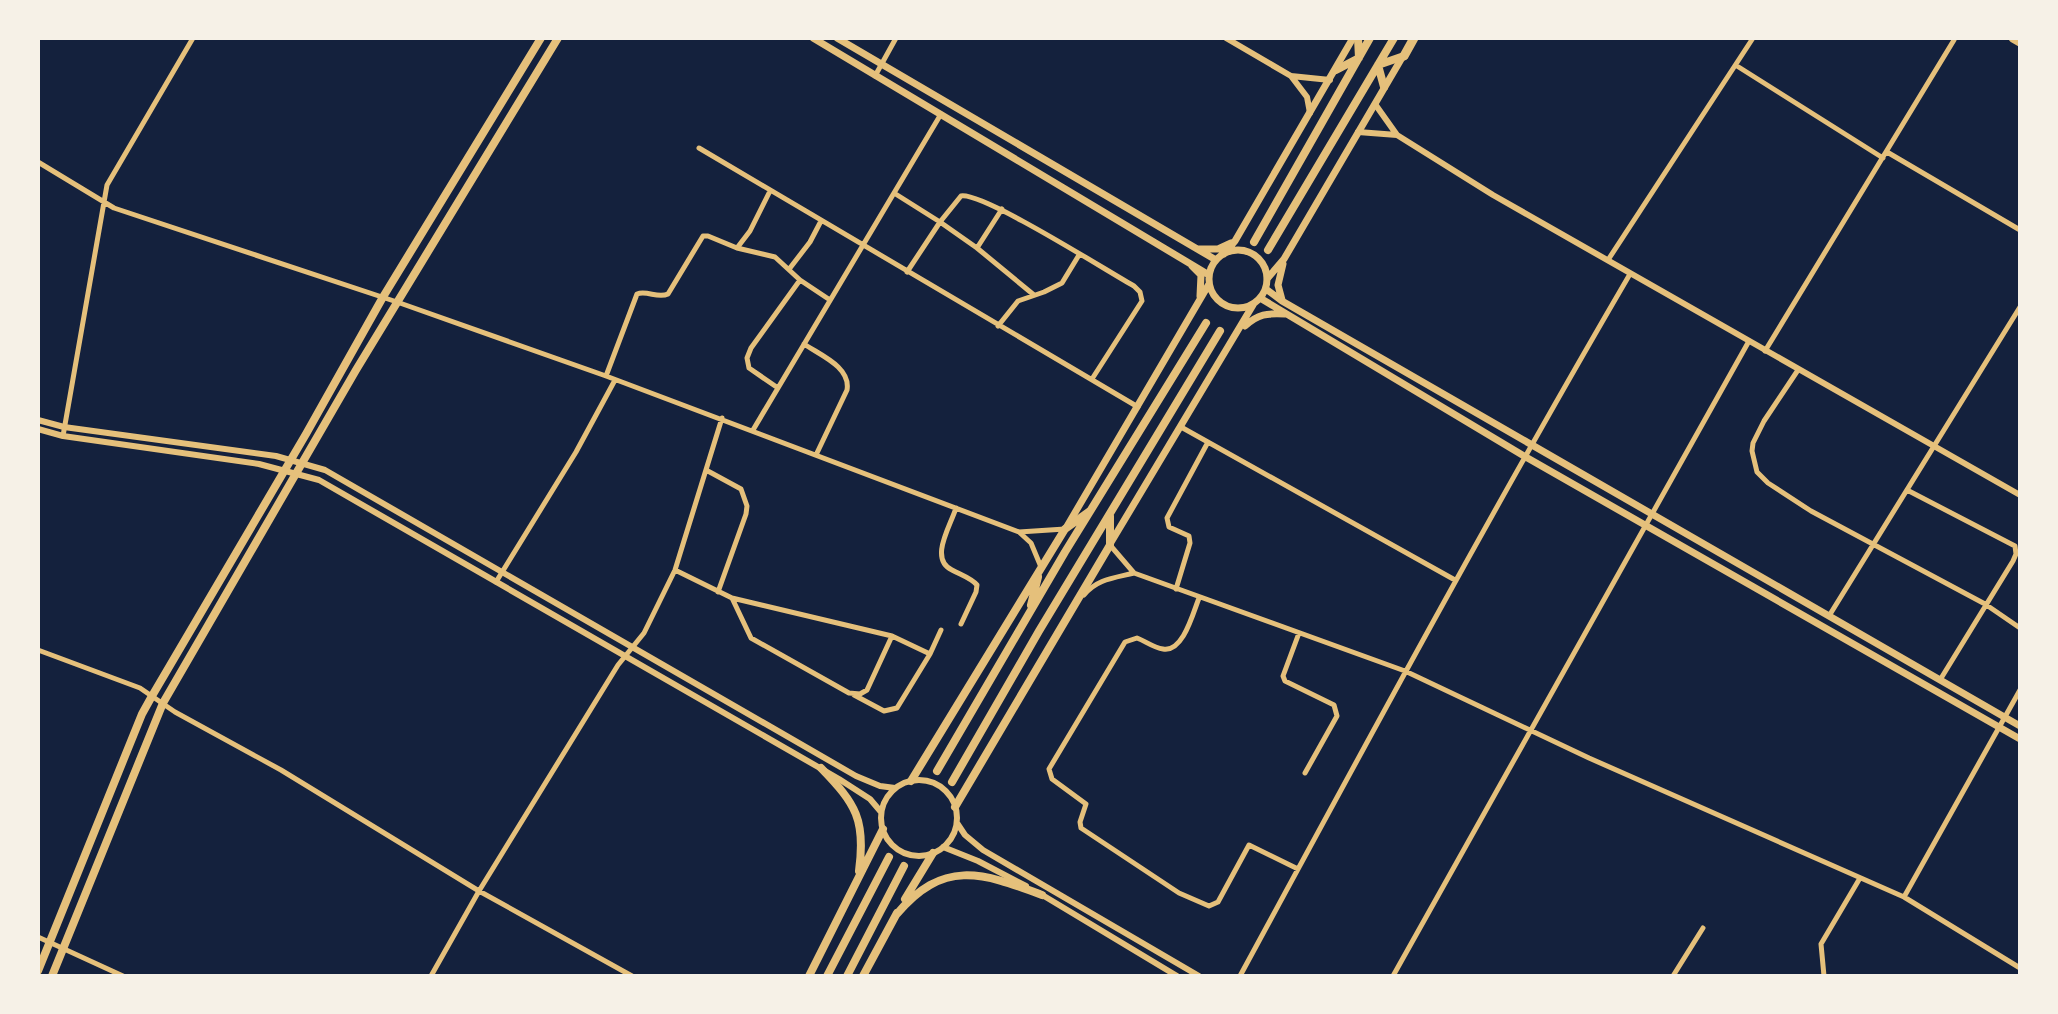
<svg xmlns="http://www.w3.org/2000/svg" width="2058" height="1014" font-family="'DejaVu Sans',sans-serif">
	<rect width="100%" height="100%" fill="#14213d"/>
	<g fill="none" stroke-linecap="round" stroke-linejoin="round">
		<path stroke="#e5c07b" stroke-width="5" d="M1737,66L1883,158
			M875,76L896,38
			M699,148L1138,407
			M1887,152L2020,230
			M38,162L114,208L397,302L606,376L1019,532L1065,529
			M894,193L940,222L961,196C983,192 1107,271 1134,286L1140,292L1142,301L1092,379
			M1002,209L977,248L1034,295
			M737,248L775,257L800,280
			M1608,260L1753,38
			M790,268L810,242L821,221
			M907,272L940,222L977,248
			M998,326L1018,301L1044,292L1062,283L1079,255
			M804,344C820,355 851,367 847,390L816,455
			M1765,351L1954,40
			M1798,370L1764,421L1753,443L1752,451L1757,472L1768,483L1811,511L1985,604L2020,628
			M606,376L637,294C647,290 658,299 668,294L703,236H708L737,248L750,231L770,191
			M778,388L749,368L747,358L751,348L800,280L830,300
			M1181,427L1455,580
			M753,430L941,114
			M63,436L107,185L193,38
			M706,470L741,489L747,506L746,514L718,592
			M1907,490L2015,546L2016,554L2013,561L1940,680
			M956,508C950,527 929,559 952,570C961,575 971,578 977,585L976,592L961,624
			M1019,532L1031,543L1041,567
			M1110,545L1134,573L1405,671L1589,758L1904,897L2020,968
			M675,570L732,598L892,636L930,654
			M496,582L576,452L615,380
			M1176,589L1190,543L1189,536L1169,527L1167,518L1208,442
			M1084,595C1097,579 1114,578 1134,573
			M732,598L751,638L849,693L860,694L867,690L892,636
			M1199,598C1193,613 1183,653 1163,649C1154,648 1145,641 1137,638L1125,642L1049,769L1052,779L1086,804L1080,822L1081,828L1179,893L1209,906L1218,902L1249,845L1298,869
			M1829,616L2020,307
			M1299,633L1283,676L1285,681L1334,705L1337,716L1305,773
			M38,650L140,688L175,712L281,770L479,891L632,976
			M854,695L884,711L897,708L930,654L941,630
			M1904,897L2020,690
			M38,937L123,976
			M431,976L479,891L618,665L644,633L675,570L722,418
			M1240,976C1368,740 1495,505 1630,274
			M1393,976L1749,341
			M1673,976L1703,928
			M1824,976L1821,944L1860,878"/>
		<path stroke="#e5c07b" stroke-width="6" d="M1226,38L1291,76L1330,80
			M1291,76L1307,97L1310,113
			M1375,104L1397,135
			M1358,132L1397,135L1493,195L2020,495
			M38,420L64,427L276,456L325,470L856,776L880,786L895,788
			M38,429L63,436L259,464L319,480L839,779L870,799L881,812
			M881 818a38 38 0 1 1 76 0a38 38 0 1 1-76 0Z
			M957,823L965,835L983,850L1199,976
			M943,847L978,861L1026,886
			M1039,893L1177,976"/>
		<path stroke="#e5c07b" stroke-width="7" d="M813,38L1209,275
			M837,38L1216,260
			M1199,249H1218L1231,243
			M1209 279a29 29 0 1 1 58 0a29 29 0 1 1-58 0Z
			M1224,254L1235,241L1353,38
			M1192,266L1201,275L1200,296
			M1267,279L1284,259L1403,56
			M1266,289L1282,301L2020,726
			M1260,298L1524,456L2020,739
			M1282,300L1278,285L1283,264
			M1245,326C1258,314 1267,313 1285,314
			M1066,528L1209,284
			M1110,544L1253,305"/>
		<path stroke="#e5c07b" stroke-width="8" d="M1336,70L1359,58L1358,38
			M1384,87L1378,65L1404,56
			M1254,242L1370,38
			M1268,250L1394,38
			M1031,605L1038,577
			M821,768C856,804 866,820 859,871
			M937,771L1065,552L1206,323
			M911,781L1065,529L1090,511
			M952,782L1039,631L1220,331
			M955,807L1110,545V516
			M905,899L933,853
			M896,915C943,859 981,872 1042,895
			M38,971L142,714L152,696L306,434L383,297L541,38
			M52,976L163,703L356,370L558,38
			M809,976L883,829
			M827,976L889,857
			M847,976L904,866
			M863,976L897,913"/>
		<path stroke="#e5c07b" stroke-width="9" d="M2013,38L2020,42
			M1404,56L1414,38"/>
	</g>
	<rect width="2058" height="1014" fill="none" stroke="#f6f1e7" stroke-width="80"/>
</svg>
